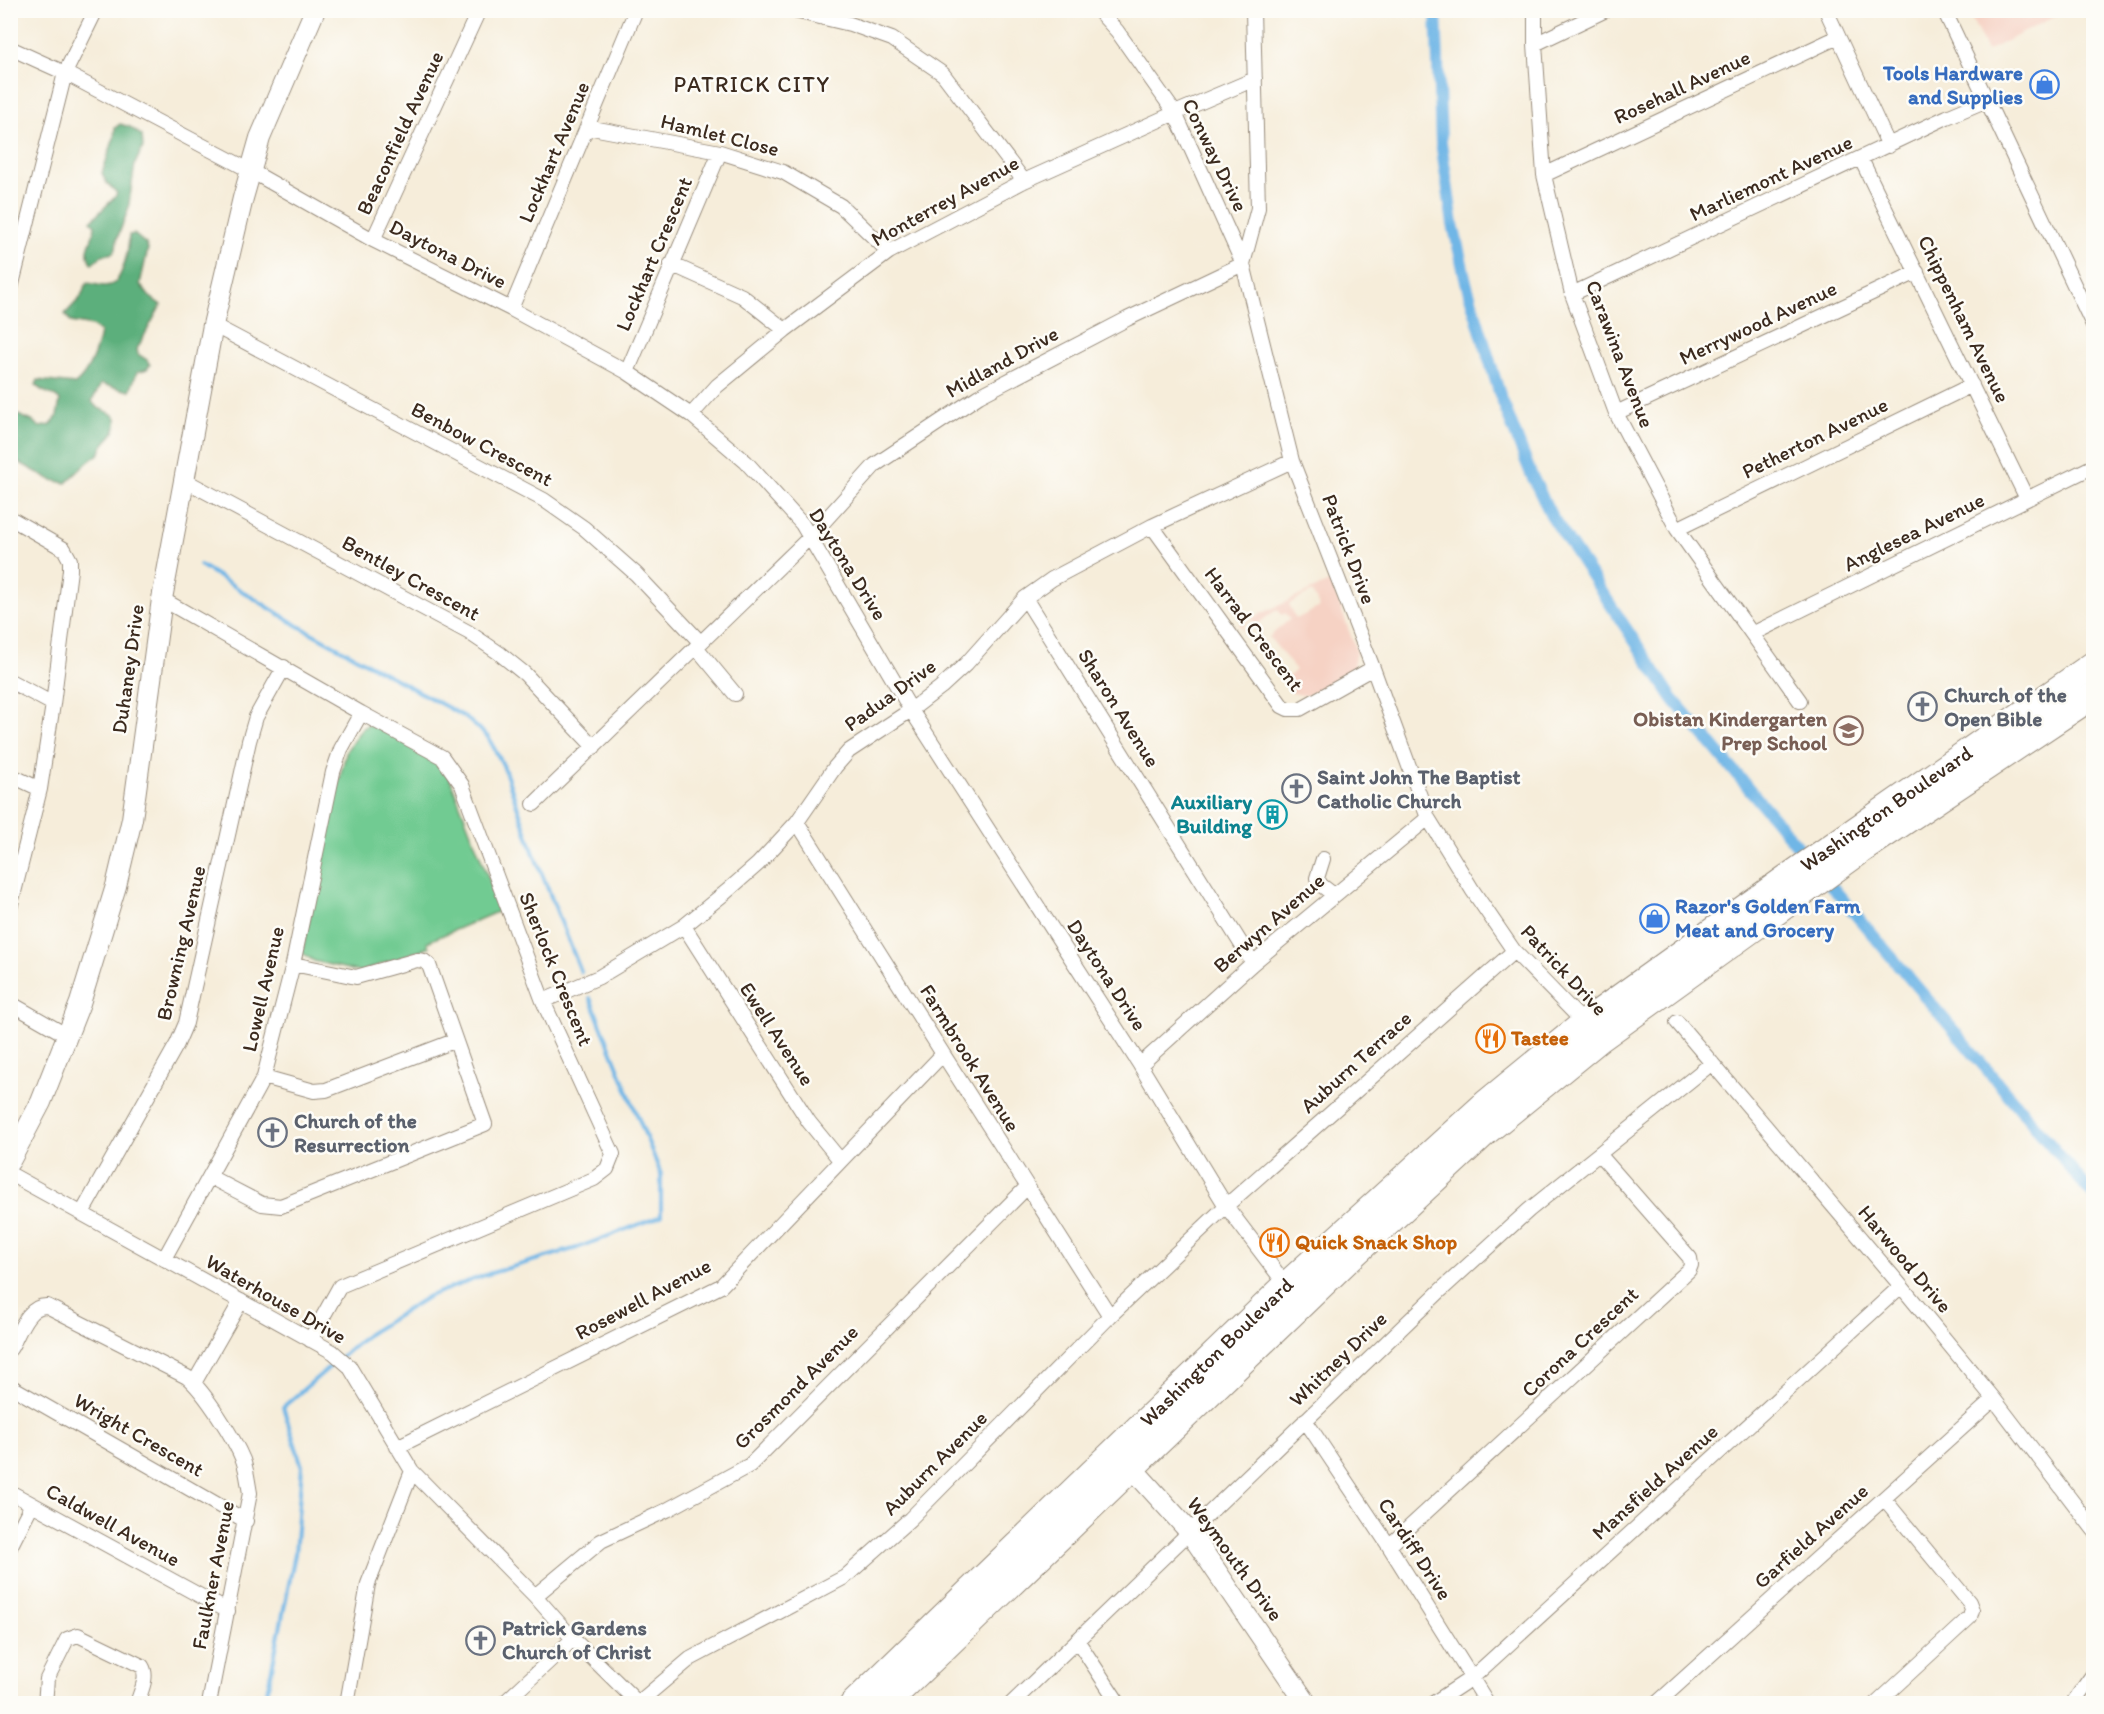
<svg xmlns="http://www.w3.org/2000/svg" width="2104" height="1714" font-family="Itim,sans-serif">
	<rect width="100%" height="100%" fill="#fdfcf7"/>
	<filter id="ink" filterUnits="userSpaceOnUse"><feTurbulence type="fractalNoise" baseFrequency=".0167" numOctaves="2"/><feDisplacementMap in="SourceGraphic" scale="12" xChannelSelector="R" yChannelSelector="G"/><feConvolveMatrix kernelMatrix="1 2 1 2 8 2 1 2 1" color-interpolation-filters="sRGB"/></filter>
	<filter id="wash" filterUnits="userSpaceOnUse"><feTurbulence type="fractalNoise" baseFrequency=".008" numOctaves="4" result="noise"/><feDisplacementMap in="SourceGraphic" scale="24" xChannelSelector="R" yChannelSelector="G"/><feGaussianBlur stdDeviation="1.35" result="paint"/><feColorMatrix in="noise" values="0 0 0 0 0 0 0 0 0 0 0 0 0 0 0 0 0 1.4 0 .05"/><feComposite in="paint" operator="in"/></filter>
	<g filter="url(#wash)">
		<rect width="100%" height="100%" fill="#f6edda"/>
		<path fill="#f6d2c4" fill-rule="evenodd" d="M1968,11H2065L1987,51Z
			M1331,581L1356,650L1353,668L1307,696L1293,693L1239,624ZM1312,592L1320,607L1296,619L1289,604ZM1277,609L1282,615L1285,613L1290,619L1269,637L1296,670L1286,679L1242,626L1251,619L1256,625Z"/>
		<path fill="#71cb92" stroke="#567a58" stroke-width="1.5" d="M368,725C385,729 430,754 442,767C445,770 448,775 450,779L501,910L427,942L429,947L360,972L314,961L302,953L334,800L347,750L362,728Z"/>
		<path fill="#5caf7c" stroke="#4c6c4d" stroke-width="1.5" d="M120,124L130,127L142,136L143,147L135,164L128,210L117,239L116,249L113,253L103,255L92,264C81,250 95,240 95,225L91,221L115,197L117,193L106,182L102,173L114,138L115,128Z
			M134,234L146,244L148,249L140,284L149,296L161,305L137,349L138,354L147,360L150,365L147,369L137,372L130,391L101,384L92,401C97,412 110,409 116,418C119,438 102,438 100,453L88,462L66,483L51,480L11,458V412L32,421L40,427L51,425L57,416L60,401C54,392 42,394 36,385L38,380L75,384C89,373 97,350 100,332L92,326L71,322L65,314L80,298L87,283C95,283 102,288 110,285C123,282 129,247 129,235Z"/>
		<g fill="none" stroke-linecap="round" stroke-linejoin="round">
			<path stroke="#6fb6e6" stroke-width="4" d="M200,565L295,624L465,717L488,737L503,765L534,854L581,972
				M263,1704L269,1683L295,1554L302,1466L283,1407L368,1334L429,1296L488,1274L577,1248L661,1216V1174L590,998"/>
			<path stroke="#6fb6e6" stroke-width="12" d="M1436,10L1441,142L1453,224L1467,286L1500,395L1531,474L1551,515L1673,699L2094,1196"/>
		</g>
	</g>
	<g filter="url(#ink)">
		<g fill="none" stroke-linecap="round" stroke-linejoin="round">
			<defs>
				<path id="street" d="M790,10L850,24L892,39L943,74L1024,181
					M1098,10L1117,31L1175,113L1243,264
					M1253,10L1258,208L1243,264L1292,461L1373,668L1428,818L1473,891L1514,951L1588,1027
					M1535,10V44L1544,175L1572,294L1616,413L1677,529L1800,701
					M1826,10L1889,146
					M1944,10L2094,327
					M1535,44L1606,10
					M10,48L65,73L251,171L373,240L511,309L627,372L691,415L746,462L802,524L911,710L1140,1065L1226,1206L1286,1285
					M587,127L720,152L783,172L841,206L889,252
					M1861,159L2027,499
					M1544,175L1838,37
					M373,240L479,10
					M671,264L742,296L785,330
					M10,292L65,73L96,10
					M1572,294L1947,117L1987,100
					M511,309L636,10
					M213,325L544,500L584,528L636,574L700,642
					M627,372L720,152
					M1616,413L1917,272
					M691,415L717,386L785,330L889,252L1024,181L1175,113L1255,79
					M184,480L468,632L499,653L525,674L594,747
					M10,518L64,549L70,560V570L53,704L40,789L10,908
					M1152,526L1282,706L1288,709H1300L1373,668
					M1677,529L1972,385
					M1025,598L1253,963
					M162,599L361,713L442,757L462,785L543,1001L613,1154L607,1169L594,1179L340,1286L310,1340
					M1752,634L2094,466
					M696,647L735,694
					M10,681L53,704
					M10,775L40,789
					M534,804L810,537L875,465L979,396L1127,319L1243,264
					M797,822L943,1054L1110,1316
					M1323,859L1317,878L1321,885L1334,895
					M684,926L809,1122L840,1160
					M543,1001L599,977L684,926L726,892L758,864L797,822L835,767L849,751L911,710L941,687L966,664L1025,598L1052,579L1152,526L1292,461
					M10,1003L66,1035
					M1677,1022L1901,1286L1994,1399L2094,1530
					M1140,1065L1253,963L1428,818
					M264,1077L314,1091L326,1090L454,1041
					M10,1174L333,1352L349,1366L412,1471L535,1596L573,1639L639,1704
					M210,1177L262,1204L281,1206L485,1124L429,965L424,961L417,960L356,977L293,964
					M82,1213L177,1044L186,1023L249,741L256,717L284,667
					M164,1259L264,1077L293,964L333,772L341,749L361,713
					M10,1349C19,1334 27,1305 47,1306L187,1377C205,1392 234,1438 243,1460C247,1471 248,1483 250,1493L209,1704
					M194,1383L241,1301
					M10,1386L246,1521
					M1305,1420L1389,1546L1488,1704
					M397,1447L721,1286L943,1054
					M10,1492L228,1611
					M1389,1546L1689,1270L1691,1265L1690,1258L1599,1154
					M10,1547L32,1504
					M535,1596L601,1541L667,1510L750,1465L1027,1187
					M1077,1640L1119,1704
					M638,1703L690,1659L845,1577L910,1519L1110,1316L1226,1206L1514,951
					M45,1704L47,1679L67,1639L78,1635L142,1666C149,1677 140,1692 137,1704
					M347,1704L368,1584L412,1471
					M503,1704L573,1639
					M1011,1704L1441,1290L1529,1210L1712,1063
					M1432,1704L1473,1677L1901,1286
					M1656,1704L1994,1399
					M1876,1704L1970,1617L1972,1610L1969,1602L1884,1499
					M2072,1704L2094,1673"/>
				<path id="secondary" d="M10,1161L41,1102L80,1003L116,886L132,819L162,599L213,325L243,198L260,138L315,10
					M1122,1457L1189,1531L1307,1704"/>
				<g id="highway">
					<path id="s1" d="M853,1704L1286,1285L1486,1103L1584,1023L1785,879L2094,664"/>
					<path d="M886,1704L1347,1261L1486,1132L1600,1039L1862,850L2094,695"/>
				</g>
			</defs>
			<use href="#street" stroke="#988c7c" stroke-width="16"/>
			<use href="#secondary" stroke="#988c7c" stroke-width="22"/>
			<use href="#highway" stroke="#988c7c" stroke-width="28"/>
			<use href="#street" stroke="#fff" stroke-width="14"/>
			<use href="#secondary" stroke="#fff" stroke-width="20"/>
			<use href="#highway" stroke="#fff" stroke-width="26"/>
		</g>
	</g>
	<defs>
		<symbol id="shop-ring" viewBox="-11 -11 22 22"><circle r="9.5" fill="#fdfcf7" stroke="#3f7fe0" stroke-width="1.5"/><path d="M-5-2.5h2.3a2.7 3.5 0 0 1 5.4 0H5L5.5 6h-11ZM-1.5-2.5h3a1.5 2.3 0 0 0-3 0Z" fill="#3f7fe0"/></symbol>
		<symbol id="church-ring" viewBox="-11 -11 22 22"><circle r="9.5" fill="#fdfcf7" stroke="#6b7280" stroke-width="1.5"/><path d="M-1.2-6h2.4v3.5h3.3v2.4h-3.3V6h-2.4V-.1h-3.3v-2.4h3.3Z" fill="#6b7280"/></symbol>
		<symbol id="school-ring" viewBox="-11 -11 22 22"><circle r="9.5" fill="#fdfcf7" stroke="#8d6e63" stroke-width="1.5"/><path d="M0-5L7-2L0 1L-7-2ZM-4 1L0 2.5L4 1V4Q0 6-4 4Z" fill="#8d6e63"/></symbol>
		<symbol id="building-ring" viewBox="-11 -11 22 22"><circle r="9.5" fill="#fdfcf7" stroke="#0f9aa8" stroke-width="1.5"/><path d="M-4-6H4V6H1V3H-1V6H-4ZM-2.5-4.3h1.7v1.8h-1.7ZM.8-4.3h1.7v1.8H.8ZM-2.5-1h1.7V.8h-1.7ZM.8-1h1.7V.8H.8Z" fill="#0f9aa8"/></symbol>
		<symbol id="restaurant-ring" viewBox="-11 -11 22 22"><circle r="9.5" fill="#fdfcf7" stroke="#e8710a" stroke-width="1.5"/><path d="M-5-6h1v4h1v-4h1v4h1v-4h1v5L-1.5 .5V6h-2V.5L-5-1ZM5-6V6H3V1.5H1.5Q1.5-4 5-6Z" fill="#e8710a"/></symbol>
	</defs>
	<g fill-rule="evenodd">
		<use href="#shop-ring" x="2028" y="68" width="33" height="33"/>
		<use href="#church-ring" x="1906" y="690" width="33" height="33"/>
		<use href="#school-ring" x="1832" y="714" width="33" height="33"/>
		<use href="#church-ring" x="1280" y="772" width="33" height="33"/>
		<use href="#building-ring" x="1256" y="798" width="33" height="33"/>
		<use href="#shop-ring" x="1638" y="902" width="33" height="33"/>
		<use href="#restaurant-ring" x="1474" y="1022" width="33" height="33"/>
		<use href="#church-ring" x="256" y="1116" width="33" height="33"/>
		<use href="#restaurant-ring" x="1258" y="1226" width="33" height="33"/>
		<use href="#church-ring" x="464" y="1624" width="33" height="33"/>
	</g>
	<g text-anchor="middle" stroke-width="5" stroke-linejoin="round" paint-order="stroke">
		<g font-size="21" font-weight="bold" fill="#366cbe" stroke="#fdfcf7" text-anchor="end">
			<text x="2023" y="80">Tools Hardware<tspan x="2023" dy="24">and Supplies</tspan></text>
			<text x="1675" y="913" text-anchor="start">Razor's Golden Farm<tspan x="1675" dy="24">Meat and Grocery</tspan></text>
		</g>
		<g font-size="21" fill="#3b2a1e" stroke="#fdfcf7">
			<text transform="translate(1682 87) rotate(-25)" y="7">Rosehall Avenue</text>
			<text transform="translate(400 133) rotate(-65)" y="7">Beaconfield Avenue</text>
			<text transform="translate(720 135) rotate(14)" y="7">Hamlet Close</text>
			<text transform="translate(554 152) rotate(-67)" y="7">Lockhart Avenue</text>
			<text transform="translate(1215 155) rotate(64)" y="7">Conway Drive</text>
			<text transform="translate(1771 178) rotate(-25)" y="7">Marliemont Avenue</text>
			<text transform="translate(945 201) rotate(-29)" y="7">Monterrey Avenue</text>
			<text transform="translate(448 254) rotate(27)" y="7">Daytona Drive</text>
			<text transform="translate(654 254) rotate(-67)" y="7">Lockhart Crescent</text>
			<text transform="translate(1964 319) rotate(64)" y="7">Chippenham Avenue</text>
			<text transform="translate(1758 323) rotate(-25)" y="7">Merrywood Avenue</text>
			<text transform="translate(1620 354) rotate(69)" y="7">Carawina Avenue</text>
			<text transform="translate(1002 362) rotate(-29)" y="7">Midland Drive</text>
			<text transform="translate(1815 438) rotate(-26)" y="7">Petherton Avenue</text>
			<text transform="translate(482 444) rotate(28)" y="7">Benbow Crescent</text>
			<text transform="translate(1914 532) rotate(-26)" y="7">Anglesea Avenue</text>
			<text transform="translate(1349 549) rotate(69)" y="7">Patrick Drive</text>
			<text transform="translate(848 564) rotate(58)" y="7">Daytona Drive</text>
			<text transform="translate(411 578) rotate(29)" y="7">Bentley Crescent</text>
			<text transform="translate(1254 629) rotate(53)" y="7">Harrad Crescent</text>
			<text transform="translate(128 669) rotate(-82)" y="7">Duhaney Drive</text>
			<text transform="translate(890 695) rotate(-36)" y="7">Padua Drive</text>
			<text transform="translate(1119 708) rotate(58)" y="7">Sharon Avenue</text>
			<text dy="7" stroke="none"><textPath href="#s1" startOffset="1370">Washington Boulevard</textPath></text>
			<text transform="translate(1269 923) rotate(-41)" y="7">Berwyn Avenue</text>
			<text transform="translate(181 943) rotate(-77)" y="7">Browning Avenue</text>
			<text transform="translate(556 969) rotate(68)" y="7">Sherlock Crescent</text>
			<text transform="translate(1564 970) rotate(47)" y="7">Patrick Drive</text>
			<text transform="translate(1107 975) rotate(57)" y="7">Daytona Drive</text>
			<text transform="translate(263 989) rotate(-77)" y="7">Lowell Avenue</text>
			<text transform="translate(777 1034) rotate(57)" y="7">Ewell Avenue</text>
			<text transform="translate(970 1058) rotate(58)" y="7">Farmbrook Avenue</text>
			<text transform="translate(1356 1062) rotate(-42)" y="7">Auburn Terrace</text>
			<text transform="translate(1905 1259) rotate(50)" y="7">Harwood Drive</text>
			<text transform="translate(276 1299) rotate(30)" y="7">Waterhouse Drive</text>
			<text transform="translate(643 1299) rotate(-28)" y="7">Rosewell Avenue</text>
			<text transform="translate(1580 1342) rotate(-43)" y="7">Corona Crescent</text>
			<text dy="7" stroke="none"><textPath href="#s1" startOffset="506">Washington Boulevard</textPath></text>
			<text transform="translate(1338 1359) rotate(-44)" y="7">Whitney Drive</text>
			<text transform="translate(796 1387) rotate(-45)" y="7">Grosmond Avenue</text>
			<text transform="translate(139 1435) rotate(30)" y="7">Wright Crescent</text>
			<text transform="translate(935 1463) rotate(-45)" y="7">Auburn Avenue</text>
			<text transform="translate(1655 1482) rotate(-42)" y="7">Mansfield Avenue</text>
			<text transform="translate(113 1525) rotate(29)" y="7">Caldwell Avenue</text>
			<text transform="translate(1811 1536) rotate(-42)" y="7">Garfield Avenue</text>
			<text transform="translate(1415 1549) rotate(57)" y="7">Cardiff Drive</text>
			<text transform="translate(1235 1559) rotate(54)" y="7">Weymouth Drive</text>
			<text transform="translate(213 1575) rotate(-79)" y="7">Faulkner Avenue</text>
		</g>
		<g font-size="21" font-weight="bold" fill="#5b616d" stroke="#fdfcf7" text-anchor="start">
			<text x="1944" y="702">Church of the<tspan x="1944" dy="24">Open Bible</tspan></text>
			<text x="1317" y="784">Saint John The Baptist<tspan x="1317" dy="24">Catholic Church</tspan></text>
			<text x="294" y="1128">Church of the<tspan x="294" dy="24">Resurrection</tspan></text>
			<text x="502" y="1635">Patrick Gardens<tspan x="502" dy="24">Church of Christ</tspan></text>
		</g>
		<g font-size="21" font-weight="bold" fill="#785e54" stroke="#fdfcf7" text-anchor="end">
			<text x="1827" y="726">Obistan Kindergarten<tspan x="1827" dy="24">Prep School</tspan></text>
		</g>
		<g font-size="21" font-weight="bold" fill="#0d838f" stroke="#fdfcf7" text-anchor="end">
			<text x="1252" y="809">Auxiliary<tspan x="1252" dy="24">Building</tspan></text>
		</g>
		<g font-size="21" font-weight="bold" fill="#c56008" stroke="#fdfcf7" text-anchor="start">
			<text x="1511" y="1045">Tastee</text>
			<text x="1295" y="1249">Quick Snack Shop</text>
		</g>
		<g font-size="22" letter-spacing="1.5" fill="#3b2a1e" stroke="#fdfcf7">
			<text x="752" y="92">PATRICK CITY</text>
		</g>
	</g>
	<rect width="2104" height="1714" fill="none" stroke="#fdfcf7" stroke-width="36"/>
</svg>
